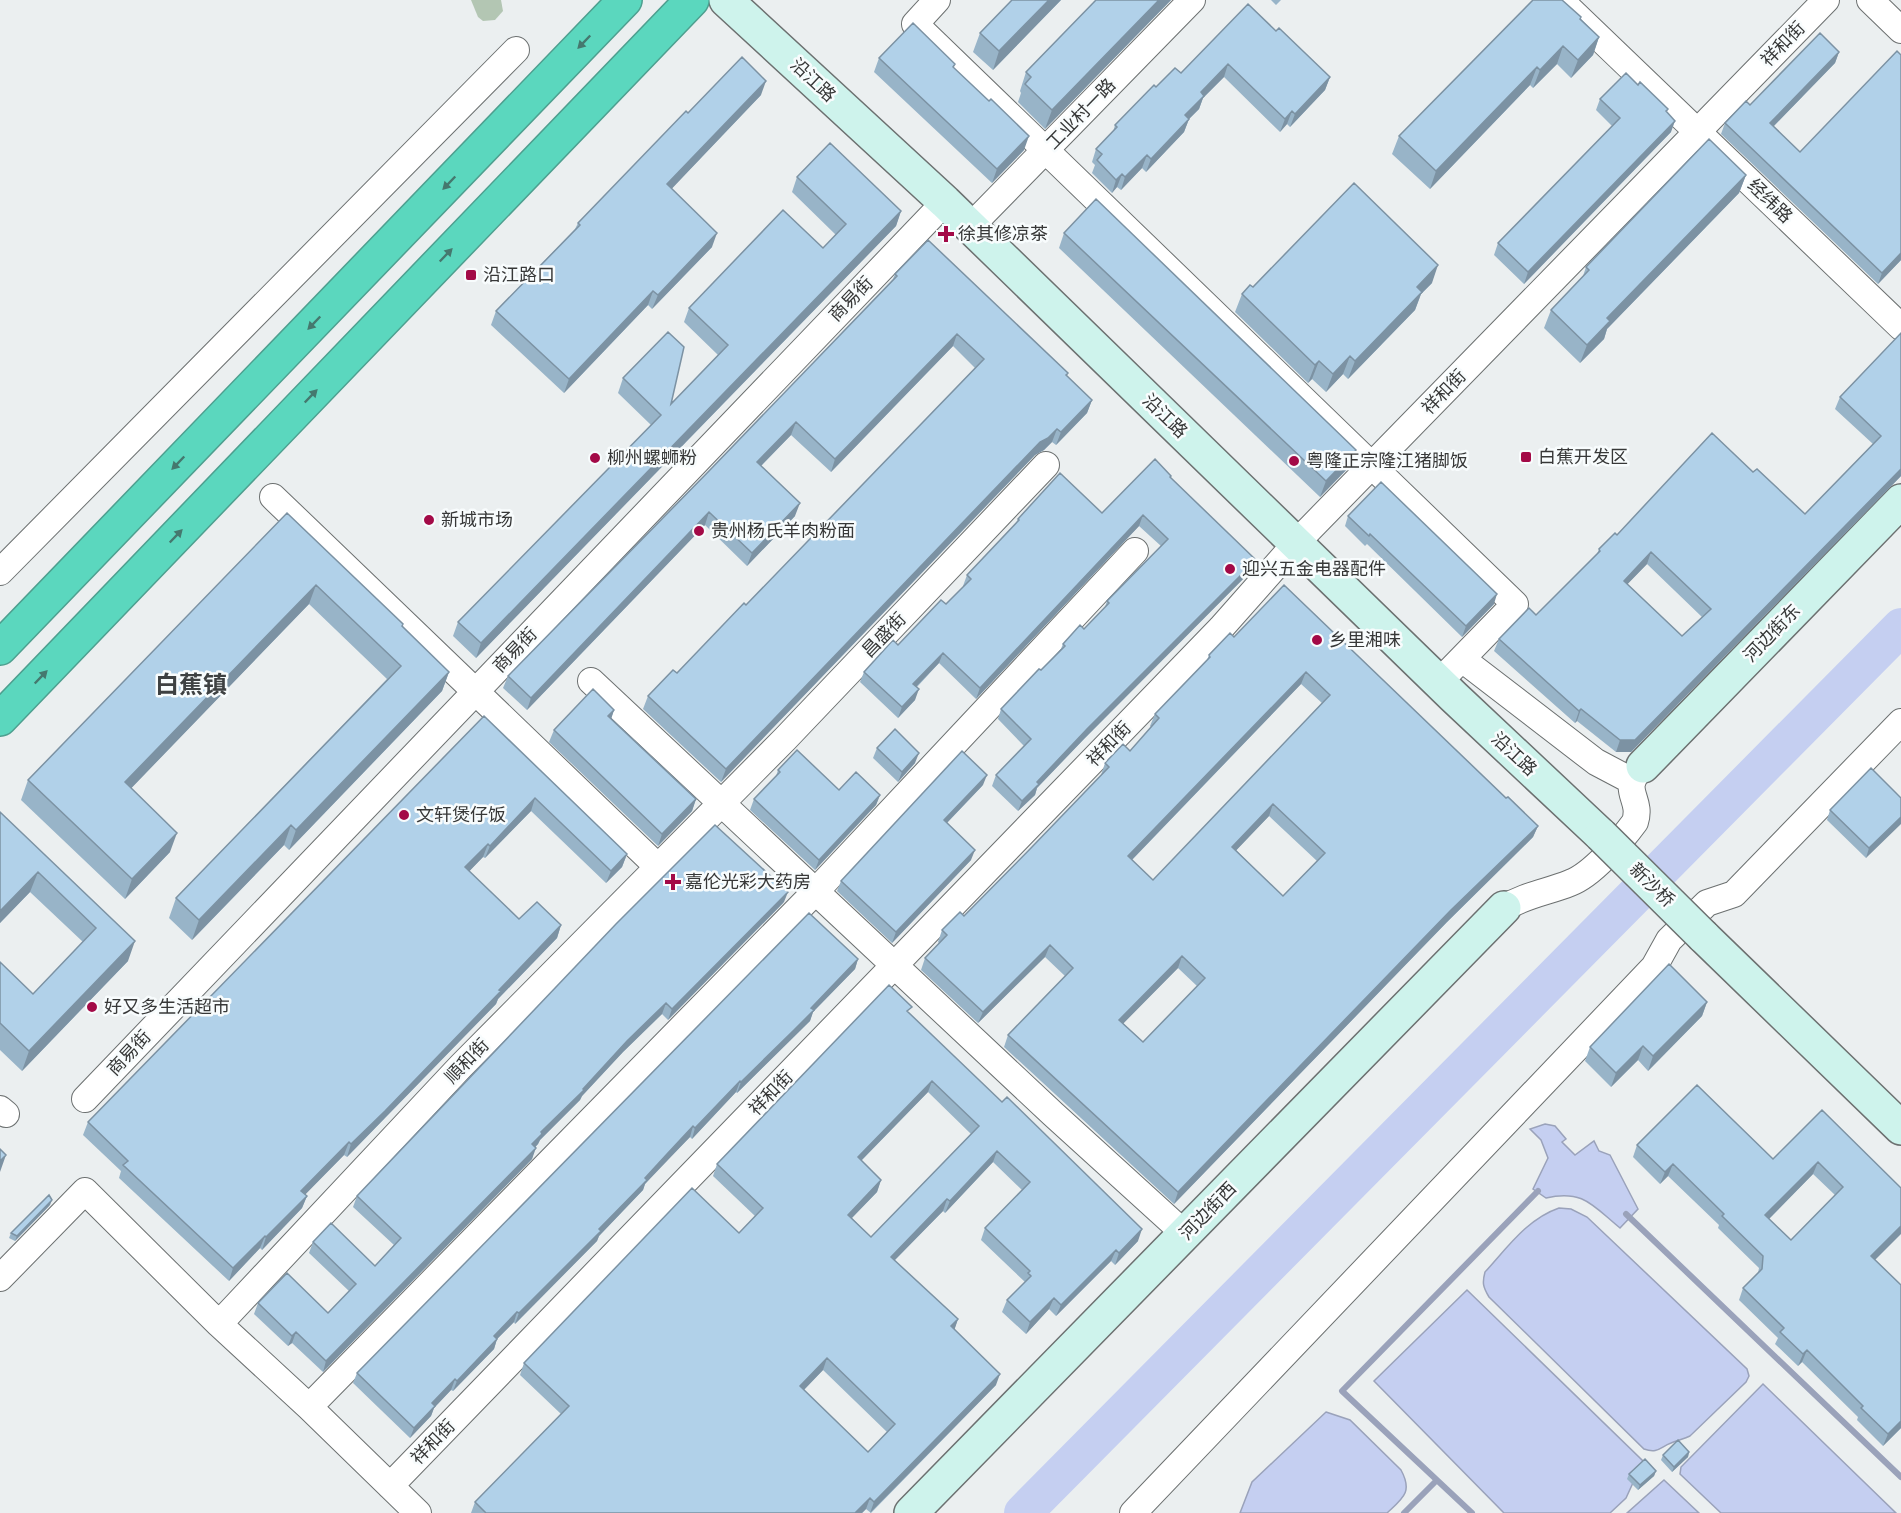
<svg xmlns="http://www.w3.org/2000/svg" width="1901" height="1513" font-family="Roboto,'Noto Sans SC',sans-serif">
	<rect width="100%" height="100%" fill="#ebeff0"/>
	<path fill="#b3c6b3" d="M471,0H501L503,11L495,20L483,21L478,17Z"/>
	<path fill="#c5cff1" stroke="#9aa2ba" stroke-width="1.5" d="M1545,1124L1555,1126L1566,1139L1562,1142L1575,1155L1594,1141L1599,1151L1610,1155L1638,1209L1620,1228C1593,1206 1583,1189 1546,1198L1533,1189L1548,1158L1541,1140L1530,1129Z
		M1559,1208L1571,1209L1587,1217L1747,1369L1749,1376L1746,1382L1690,1436C1684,1439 1678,1440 1671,1443C1660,1447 1658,1454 1644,1449L1489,1297C1483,1287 1482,1283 1485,1272C1507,1248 1527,1219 1559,1208Z
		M1467,1290L1643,1461L1626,1498L1610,1513H1504L1374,1381Z
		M1763,1384L1896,1513H1721L1680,1474L1681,1467Z
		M1326,1412L1350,1420L1401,1470C1413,1492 1403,1498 1387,1513H1240L1252,1482Z
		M1664,1480L1699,1513H1627Z"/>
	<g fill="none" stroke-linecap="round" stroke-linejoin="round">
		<path stroke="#9aa2ba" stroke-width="6" d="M1626,1214L1901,1477
			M1404,1513L1437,1480
			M1472,1513L1342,1391L1538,1191"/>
		<path stroke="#c5cff1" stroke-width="38" d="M1023,1513L1901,627"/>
		<defs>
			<path id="street" d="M937,0L915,24L1515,604L1439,682
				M1560,0L1901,327
				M1870,0L1901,30
				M970,227L1192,0
				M273,497L658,867
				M0,572L516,50
				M1462,659L1596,762L1632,781
				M591,681L1053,1114L1185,1234
				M1504,908C1525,895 1548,892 1570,883C1592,875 1621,841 1635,822C1643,797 1618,791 1643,766
				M85,1099L945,202
				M0,1109L6,1114
				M0,1278L85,1191L219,1324L309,1407L418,1513
				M219,1324L461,1066L785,739L1046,465
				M309,1407L816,891L1135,551
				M390,1486L1221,628L1297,542L1826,0
				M1133,1513L1654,967L1669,940L1707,903L1734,894L1901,722"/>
			<path id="secondary" d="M726,0L945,202L1454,697L1601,835
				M1643,766L1901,501
				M1703,936L1901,1128
				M911,1513L1504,908"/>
			<path id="highway" d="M0,648L625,0
				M0,719L692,0"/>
		</defs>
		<use href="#street" stroke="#6c7070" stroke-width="28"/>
		<use href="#secondary" stroke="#6c7070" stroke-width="36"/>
		<use href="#highway" stroke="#4e9f8f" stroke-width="36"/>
		<use href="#street" stroke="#fff" stroke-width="26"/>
		<use href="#secondary" stroke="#cef3ec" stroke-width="33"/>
		<use href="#highway" stroke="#5bd7be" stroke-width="33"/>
		<defs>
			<path id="secondary-bridge" d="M1601,835L1703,936"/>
		</defs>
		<use href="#secondary-bridge" stroke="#6c7070" stroke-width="36" stroke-linecap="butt"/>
		<use href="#secondary-bridge" stroke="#cef3ec" stroke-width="33"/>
	</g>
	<path fill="#98b4c8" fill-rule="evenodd" d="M1012,0H1061L993,70L973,52L980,33Z
		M1096,0H1171L1045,129L1018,102L1021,93L1020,91L1026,72Z
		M1271,0H1281L1276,5Z
		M1581,17V19L1599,37L1593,55L1571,78L1557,64L1533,88L1530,85L1430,189L1392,154L1399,136Z
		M1276,31L1330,77L1325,90L1290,127L1287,124L1280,132L1224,77L1203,98L1199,109L1189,119L1184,132L1146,172L1142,168L1121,190L1117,187L1112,193L1092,173L1095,165L1092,162L1096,149L1113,132L1115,125L1156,87L1181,73Z
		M1839,52L1835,63L1773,127L1901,260L1878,284L1721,134L1725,123L1750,105Z
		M879,58L954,68L1024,150L992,183L874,72Z
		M1638,85L1668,109L1667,112L1671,132L1524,284L1494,255L1498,243L1612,126L1596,110L1600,99Z
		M761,95L671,189L712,247L652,309L648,305L564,393L491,325L496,311L575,229L578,223L688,113Z
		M1746,175L1739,193L1607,329L1604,339L1580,363L1544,328L1551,310L1583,276L1586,267Z
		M797,177L901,211L896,226L476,658L453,636L458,622L651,425L618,393L623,378L671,404L718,355L684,322L689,308L823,248L836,235L792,192Z
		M1064,233L1350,466L1320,497L1059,248Z
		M895,274L1068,373L1067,376L1092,400L1087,413L1056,445L1052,442L1044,450L1035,455L721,782L643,709L648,696L677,673L746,605L975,368L953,346L831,472L791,435L761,466L795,516L747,566L705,525L527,710L503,688L508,676L709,471L893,279Z
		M1432,283L1421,294L1415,310L1348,379L1343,374L1326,392L1312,379L1308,383L1235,312L1242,294L1253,287Z
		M1901,333V476L1631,752H1616L1577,721L1575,723L1494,651L1499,639L1536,615L1597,554L1599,549L1617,535L1753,472L1805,514L1873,444L1835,409L1840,397ZM1647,564L1702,617L1682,636L1627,584Z
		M1171,476L1170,478L1252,570L1083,740L1037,788L1035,795L1018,811L992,786L996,775L1024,746L998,719L1001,709L1060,651L1063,644L1084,629L1105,607L1107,601L1161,546L1139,526L976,699L939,663L917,687L915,700L898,718L860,682L864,672L898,645L946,604L964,586H963L967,575L1016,523L1018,519L1102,513Z
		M287,513L402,627L449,672L442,691L289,850L284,845L192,940L169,918L176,898L387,679L309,604L131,788L170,852L125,899L21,800L28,780Z
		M1348,516L1494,604L1462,637L1367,544L1365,546L1345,526Z
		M1284,585L1506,798L1538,826L1533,837L1447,922L1174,1204L1004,1047L1008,1035L1065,976L1045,957L978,1023L921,970L925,958L939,943L938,942L942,930L964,916L1031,848L1101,775L1105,763L1130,751L1151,727L1150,726L1155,714L1207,660L1209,655L1234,637ZM1301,684L1322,703L1153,880L1132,860ZM1269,816L1317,861L1283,896L1236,850ZM1178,968L1197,986L1143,1042L1123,1023Z
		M614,710L611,719L696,799L692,811L658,846L549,742L554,730Z
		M484,716L627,854L622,867L606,883L531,811L485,858L483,857L469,871L519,919L561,925L557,938L498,999L496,1004L380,1123L347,1157L344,1155L305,1194L307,1196L302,1208L262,1250L260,1248L229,1281L119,1178L121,1171L83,1135L88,1122Z
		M877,748L915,763L898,782L873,758Z
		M778,770L839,790L880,795L876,805L815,870L750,810L754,799L776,776Z
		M983,785L947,823L971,860L892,943L837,891L841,881Z
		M1901,798L1866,858L1827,820L1830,810Z
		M0,812L128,961L22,1071L0,1050V962L33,994L83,942L30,892L0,923Z
		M784,902L668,1020L662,1014L623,1052L582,1096L580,1100L540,1140L538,1144L535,1147L532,1159L323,1372L292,1343L288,1346L254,1314L258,1303L328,1313L349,1291L309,1253L313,1242L375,1266L394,1245L353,1207L357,1196Z
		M858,959L855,969L813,1012L810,1021L737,1093L736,1092L692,1139L690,1137L663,1164L645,1184L643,1190L599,1236L597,1241L515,1324L514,1322L497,1339L494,1349L453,1391L451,1390L434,1408L431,1416L410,1438L353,1383L357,1373Z
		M1707,1002L1702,1016L1648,1071L1638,1060L1611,1087L1585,1061L1590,1047Z
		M909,1013L1138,1241L1115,1265L1111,1261L1056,1316L1049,1309L1026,1334L1002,1312L1007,1300L1025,1282L981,1240L985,1228L1022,1190L993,1162L945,1213L943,1211L894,1261L958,1319L954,1330L996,1385L871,1513L866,1509L862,1513H471L475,1502L561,1414L520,1375L524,1363L739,1233L755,1216L713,1176L717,1164ZM928,1092L971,1134L871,1237L852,1218L877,1192L881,1180L861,1161ZM823,1370L887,1432L868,1452L804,1390Z
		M1822,1110L1875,1260L1901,1428L1883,1446L1857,1420L1858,1417L1802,1362L1798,1366L1775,1344L1778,1338L1739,1300L1743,1288L1758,1273L1759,1268L1718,1228L1719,1225L1668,1176L1660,1184L1633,1157L1637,1145L1773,1159ZM1813,1174L1835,1195L1791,1240L1769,1219Z
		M50,1205L15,1241L9,1238L11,1233Z
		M1689,1452L1688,1457L1672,1472L1661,1460L1663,1455Z
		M1656,1471L1654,1476L1638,1490L1627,1479L1629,1474Z"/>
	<path fill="#7c92a3" d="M1049,0H1061L993,70L999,51Z
		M1159,0H1171L1045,129L1052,110Z
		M1599,37L1593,55L1571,78L1578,60Z
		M1563,46L1557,64L1533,88L1540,70Z
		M1839,52L1835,63L1766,134L1770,123Z
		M1228,64L1224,77L1203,98L1199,109L1180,128L1185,115L1201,92Z
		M1537,67L1530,85L1430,189L1436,171Z
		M1330,77L1325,90L1290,127L1295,114Z
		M766,81L761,95L662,199L667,184Z
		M1292,111L1287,124L1280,132L1285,119Z
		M1189,119L1184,132L1146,172L1151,159Z
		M1675,121L1671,132L1524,284L1528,272Z
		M1029,136L1024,150L992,183L997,169Z
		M1147,155L1142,168L1121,190L1125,177Z
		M1122,174L1117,187L1112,193L1116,180Z
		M1746,175L1739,193L1607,329L1604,339L1580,363L1587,345L1607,318Z
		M901,211L896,226L476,658L481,643Z
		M717,233L712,247L652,309L658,295Z
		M1901,253V260L1878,284L1882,273Z
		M1438,265L1432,283L1421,294L1415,310L1348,379L1355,361L1417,287Z
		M653,291L648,305L564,393L569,379Z
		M957,334L953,346L831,472L835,459Z
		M1350,356L1343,374L1326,392L1333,374Z
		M1319,361L1312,379L1308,383L1315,365Z
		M1092,400L1087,413L1056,445L1061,432Z
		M796,422L791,435L752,475L757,462Z
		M1057,429L1052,442L1044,450L1035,455L721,782L726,769L1040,442Z
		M1356,450L1350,466L1320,497L1326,481Z
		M1901,469V476L1631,752H1616L1620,740Z
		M800,503L795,516L747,566L752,553Z
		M709,512L705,525L527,710L531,698Z
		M1143,515L1139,526L976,699L980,688Z
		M1651,552L1647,564L1619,593L1624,581Z
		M1256,560L1252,570L1083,740L1037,788L1035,795L1018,811L1022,801L1037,782L1087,729Z
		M316,585L309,604L118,802L125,782Z
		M1497,594L1494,604L1462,637L1466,626Z
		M943,653L939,663L909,694L913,684Z
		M449,672L442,691L289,850L296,830Z
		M1306,672L1301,684L1124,868L1128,856Z
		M919,689L915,700L898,718L902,707Z
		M1581,709L1577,721L1575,723L1579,711Z
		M614,710L610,722L608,716Z
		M919,753L915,763L898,782L902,772Z
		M987,775L983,785L940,830L944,820Z
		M880,795L876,805L815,870L819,860Z
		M535,798L531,811L485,858L490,846Z
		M696,799L692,811L658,846L662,834Z
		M1273,804L1269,816L1228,859L1232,847Z
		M1901,817V824L1866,858L1869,848Z
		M291,825L284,845L192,940L199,920Z
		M1538,826L1533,837L1447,922L1174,1204L1178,1192L1451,910Z
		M177,833L170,852L125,899L132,879Z
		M488,844L483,857L461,880L465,867Z
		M975,850L971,860L892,943L896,932Z
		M627,854L622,867L606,883L611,871Z
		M38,872L30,892L0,923V911Z
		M788,892L784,902L668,1020L672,1009Z
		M561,925L557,938L498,999L496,1004L347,1157L351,1144Z
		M135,941L128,961L22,1071L29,1051Z
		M1050,945L1045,957L978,1023L983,1012Z
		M1182,956L1178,968L1115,1032L1119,1020Z
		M858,959L855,969L813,1012L810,1021L737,1093L741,1082L811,1008Z
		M1707,1002L1702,1016L1648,1071L1653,1056Z
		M666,1003L662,1014L623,1052L582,1096L580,1100L540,1140L538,1144L528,1155L532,1144L541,1132L627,1041Z
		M1643,1046L1638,1060L1611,1087L1616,1073Z
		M740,1081L736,1092L692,1139L695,1128Z
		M932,1081L928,1092L853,1169L858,1157Z
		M693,1126L690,1137L645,1184L643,1190L599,1236L597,1241L515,1324L519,1313L599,1229L667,1154Z
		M349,1142L344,1155L297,1203L301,1191Z
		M536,1148L532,1159L323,1372L326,1361Z
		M997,1151L993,1162L945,1213L950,1201Z
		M6,1155L0,1172V1161Z
		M1818,1162L1813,1174L1761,1227L1765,1215Z
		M1673,1164L1668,1176L1660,1184L1665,1172Z
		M881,1180L877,1192L844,1226L848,1215Z
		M307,1196L302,1208L262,1250L266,1237Z
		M947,1199L943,1211L886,1269L891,1257Z
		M52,1200L50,1205L15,1241L17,1236Z
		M1901,1226V1234L1867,1268L1871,1256Z
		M1142,1229L1138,1241L1115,1265L1119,1253Z
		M265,1236L260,1248L229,1281L233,1268Z
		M1116,1250L1111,1261L1056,1316L1061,1305Z
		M1054,1298L1049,1309L1026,1334L1030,1322Z
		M517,1312L514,1322L497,1339L494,1349L453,1391L457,1381L494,1336Z
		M958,1319L954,1331L951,1326Z
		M296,1332L292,1343L288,1346L292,1336Z
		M1807,1350L1802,1362L1798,1366L1803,1354Z
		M827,1358L823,1370L796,1398L800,1386Z
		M1000,1374L996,1385L870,1513L874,1502Z
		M455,1379L451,1390L434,1408L431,1416L410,1438L414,1428L432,1403Z
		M1901,1421V1428L1883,1446L1888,1434Z
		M1689,1452L1688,1457L1672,1472L1674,1467Z
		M1656,1471L1654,1476L1638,1490L1640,1485Z
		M870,1498L866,1509L862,1513H855Z"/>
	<path fill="#b1d1e9" stroke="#7c92a3" stroke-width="1.5" fill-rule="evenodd" d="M1012,0H1049L999,51L980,33Z
		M1096,0H1159L1052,110L1025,84L1031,77L1026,72Z
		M1533,0H1562L1581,17L1580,19L1599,37L1578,60L1563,46L1540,70L1537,67L1436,171L1399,136Z
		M1248,4L1276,31L1279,28L1330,77L1295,114L1292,111L1285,119L1228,64L1201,92L1204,96L1185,115L1189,119L1151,159L1147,155L1125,177L1122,174L1116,180L1097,160L1102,154L1096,149L1117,127L1115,125L1154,85L1156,87L1175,68L1181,73Z
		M913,23L955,64L953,67L989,101L991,99L1029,136L997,169L879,58Z
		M1820,33L1839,52L1770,123L1800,152L1897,51L1901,55V253L1882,273L1725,123L1746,101L1750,105Z
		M742,57L766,81L667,184L717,233L658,295L653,291L569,379L496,311L580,225L578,223L686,111L688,113Z
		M1626,73L1638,85L1640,82L1668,109L1666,111L1675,121L1528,272L1498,243L1620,118L1600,99Z
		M1709,139L1746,175L1607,318L1610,321L1587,345L1551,310L1589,270L1586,267Z
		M830,143L901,211L481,643L458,622L661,415L623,378L668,332L684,347L671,404L728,345L689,308L783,210L823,248L846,224L797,177Z
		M1354,183L1438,265L1417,287L1422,292L1355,361L1350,356L1333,374L1319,361L1315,365L1242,294L1250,285L1253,287Z
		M1096,199L1356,450L1326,481L1064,233Z
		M928,240L1068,373L1066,375L1092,400L1061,432L1057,429L1048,438L1040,442L726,769L648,696L673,670L677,673L744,603L746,605L984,359L957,334L835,459L796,422L757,462L800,503L752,553L709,512L531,698L508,676L709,471L897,276L895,274Z
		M1901,333V469L1635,740H1620L1581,709L1579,711L1499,639L1529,608L1536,615L1600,551L1599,549L1615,533L1617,535L1712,433L1753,472L1757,469L1805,514L1881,436L1840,397ZM1651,552L1711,609L1682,636L1624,581Z
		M1155,459L1171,476L1170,477L1256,560L1087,729L1037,782L1039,784L1022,801L996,775L1031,739L1001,709L1039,669L1041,670L1065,646L1063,644L1080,625L1084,629L1109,603L1107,601L1168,539L1143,515L980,688L943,653L913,684L919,689L902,707L864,672L893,640L898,645L941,600L946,604L971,579L967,575L1019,520L1018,519L1060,473L1102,513Z
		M1381,482L1497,594L1466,626L1370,534L1369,536L1348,516Z
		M287,513L403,624L402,626L449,672L296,830L291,825L199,920L176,898L401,666L316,585L125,782L177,833L132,879L28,780Z
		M1284,585L1506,798L1508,797L1538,826L1451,910L1178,1192L1008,1035L1073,968L1050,945L983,1012L925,958L947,935L942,930L960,912L964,916L1031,848L1109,767L1105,763L1123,744L1130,751L1159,718L1155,714L1210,657L1209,655L1230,633L1234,637ZM1306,672L1330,695L1153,880L1128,856ZM1273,804L1325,853L1283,896L1232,847ZM1182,956L1205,978L1143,1042L1119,1020Z
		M593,689L614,710L608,716L696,799L662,834L554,730Z
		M484,716L627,854L611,871L535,798L490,846L488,844L465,867L519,919L537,902L561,925L499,990L501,991L385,1111L351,1144L349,1142L301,1191L307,1196L266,1237L265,1236L233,1268L123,1165L128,1161L88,1122Z
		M895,729L919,753L902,772L877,748Z
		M797,750L839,790L856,772L880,795L819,860L754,799L780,772L778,770Z
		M962,751L987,775L944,820L975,850L896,932L841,881Z
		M1871,768L1901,798V817L1869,848L1830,810Z
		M0,812L135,941L29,1051L0,1023V962L33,994L96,928L38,872L0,911Z
		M715,825L788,892L672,1009L666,1003L627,1041L583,1089L584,1090L541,1132L542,1134L532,1144L536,1148L326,1361L296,1332L292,1336L258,1303L287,1273L328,1313L354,1286L356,1284L313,1242L331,1223L375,1266L401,1238L357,1196L616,924Z
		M809,913L858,959L811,1008L814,1010L794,1030L741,1082L740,1081L695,1128L693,1126L667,1154L645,1178L647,1180L599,1229L601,1231L519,1313L517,1312L494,1336L497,1339L457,1381L455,1379L432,1403L435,1406L414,1428L357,1373Z
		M1669,964L1707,1002L1653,1056L1643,1046L1616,1073L1590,1047Z
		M889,985L912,1007L907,1011L1002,1102L1007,1097L1142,1229L1119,1253L1116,1250L1061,1305L1054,1298L1030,1322L1007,1300L1031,1276L1028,1273L1030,1271L985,1228L1030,1182L997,1151L950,1201L947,1199L891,1257L958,1319L951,1326L1000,1374L874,1502L870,1498L855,1513H486L475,1502L569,1406L524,1363L692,1188L739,1233L763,1208L717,1164ZM932,1081L979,1126L871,1237L848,1215L881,1180L858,1157ZM827,1358L895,1424L868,1452L800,1386Z
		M1697,1085L1773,1159L1822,1110L1901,1188V1226L1871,1256L1901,1285V1421L1888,1434L1861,1408L1863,1406L1807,1350L1803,1354L1780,1332L1784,1328L1743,1288L1762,1269L1763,1256L1722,1216L1724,1214L1673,1164L1665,1172L1637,1145ZM1818,1162L1843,1187L1791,1240L1765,1215Z
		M0,1149L6,1155L0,1161Z
		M49,1195L52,1200L17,1236L11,1233Z
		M1678,1440L1689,1452L1674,1467L1663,1455Z
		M1645,1459L1656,1471L1640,1485L1629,1474Z"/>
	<defs><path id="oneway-solid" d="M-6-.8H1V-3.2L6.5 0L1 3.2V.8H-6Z" transform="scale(1.5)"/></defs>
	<g fill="#45786e">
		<use href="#oneway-solid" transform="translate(584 42) rotate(134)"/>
		<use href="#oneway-solid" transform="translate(449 183) rotate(134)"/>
		<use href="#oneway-solid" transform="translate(446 255) rotate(-46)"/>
		<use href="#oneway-solid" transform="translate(314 323) rotate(134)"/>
		<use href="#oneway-solid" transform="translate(311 396) rotate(-46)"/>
		<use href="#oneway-solid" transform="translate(178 463) rotate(134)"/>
		<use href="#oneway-solid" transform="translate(176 536) rotate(-46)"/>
		<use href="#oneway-solid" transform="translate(41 677) rotate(-46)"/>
	</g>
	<g fill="#a30a47" stroke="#f8fcfd" stroke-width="2">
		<path d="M943 225h6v6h6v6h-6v6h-6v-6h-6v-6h6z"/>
		<rect x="465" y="269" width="12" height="12" rx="3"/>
		<rect x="1520" y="451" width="12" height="12" rx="3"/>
		<circle cx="595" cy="458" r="6"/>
		<circle cx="1294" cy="461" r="6"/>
		<circle cx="429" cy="520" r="6"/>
		<circle cx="699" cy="531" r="6"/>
		<circle cx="1230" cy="569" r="6"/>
		<circle cx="1317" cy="640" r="6"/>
		<circle cx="404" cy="815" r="6"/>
		<path d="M670 873h6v6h6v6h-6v6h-6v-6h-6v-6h6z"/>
		<circle cx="92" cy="1007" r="6"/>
	</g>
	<g text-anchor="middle" stroke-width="5" stroke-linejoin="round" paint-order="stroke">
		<g font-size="18" fill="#373838" stroke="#f8fcfd">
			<text transform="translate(1783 44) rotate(-46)" y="6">祥和街</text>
			<text transform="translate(813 80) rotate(43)" y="6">沿江路</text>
			<text transform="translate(1081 114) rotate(-46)" y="6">工业村一路</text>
			<text transform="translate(1770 201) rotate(44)" y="6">经纬路</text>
			<text transform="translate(851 299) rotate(-46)" y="6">商易街</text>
			<text transform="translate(1444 392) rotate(-46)" y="6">祥和街</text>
			<text transform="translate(1165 416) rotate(44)" y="6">沿江路</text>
			<text transform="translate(1772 633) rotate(-46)" y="6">河边街东</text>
			<text transform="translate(884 635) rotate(-46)" y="6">昌盛街</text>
			<text transform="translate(515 650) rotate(-46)" y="6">商易街</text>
			<text transform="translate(1109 744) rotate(-46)" y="6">祥和街</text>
			<text transform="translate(1514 754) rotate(43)" y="6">沿江路</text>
			<text transform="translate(1652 885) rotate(44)" y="6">新沙桥</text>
			<text transform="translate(129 1053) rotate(-47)" y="6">商易街</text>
			<text transform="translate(467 1061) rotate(-46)" y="6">順和街</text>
			<text transform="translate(771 1093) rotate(-46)" y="6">祥和街</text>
			<text transform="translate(1208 1211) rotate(-46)" y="6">河边街西</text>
			<text transform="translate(433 1442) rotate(-46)" y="6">祥和街</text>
		</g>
		<g font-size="18" fill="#373838" stroke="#f8fcfd" text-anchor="start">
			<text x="958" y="240">徐其修凉茶</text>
			<text x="483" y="281">沿江路口</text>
			<text x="1538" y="463">白蕉开发区</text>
			<text x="607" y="464">柳州螺蛳粉</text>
			<text x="1306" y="467">粤隆正宗隆江猪脚饭</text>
			<text x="441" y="526">新城市场</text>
			<text x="711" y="537">贵州杨氏羊肉粉面</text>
			<text x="1242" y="575">迎兴五金电器配件</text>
			<text x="1329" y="646">乡里湘味</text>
			<text x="416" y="821">文轩煲仔饭</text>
			<text x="685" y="888">嘉伦光彩大药房</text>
			<text x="104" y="1013">好又多生活超市</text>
		</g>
		<g font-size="24" font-weight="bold" fill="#3e4142" stroke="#f8fcfd">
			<text x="191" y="693">白蕉镇</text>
		</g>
	</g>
</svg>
